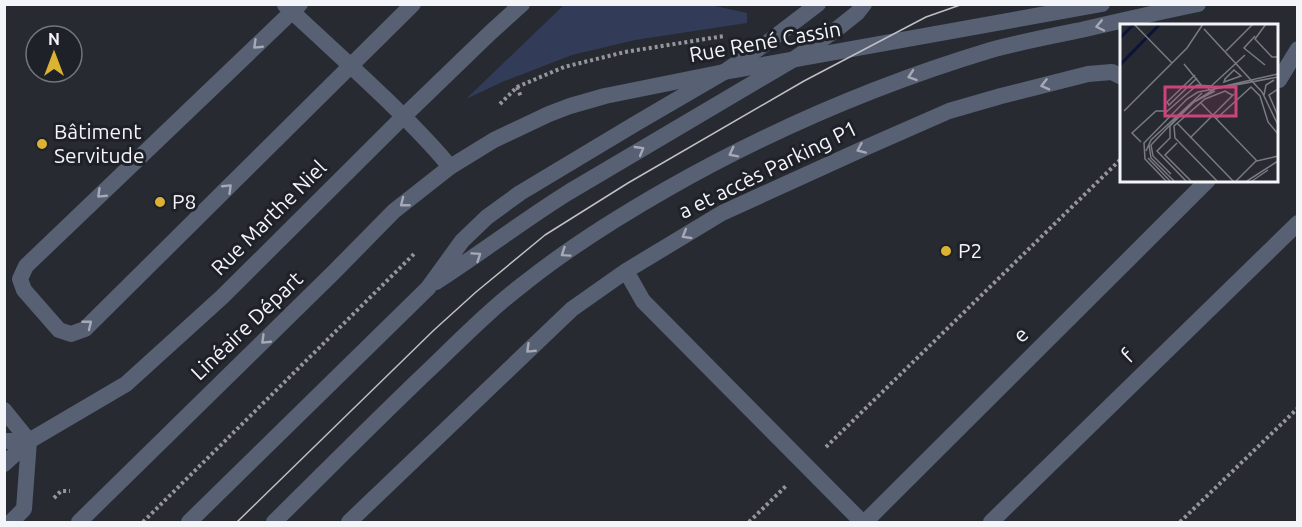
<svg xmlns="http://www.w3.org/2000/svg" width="1302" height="527" font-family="Ubuntu,sans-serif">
	<rect width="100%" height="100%" fill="#282a31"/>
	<path fill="#323c59" d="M706,4L747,13V23L635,40L572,55L502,82L466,99L564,5Z"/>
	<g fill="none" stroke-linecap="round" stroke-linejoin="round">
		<path stroke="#94969c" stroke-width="4" stroke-dasharray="3 3" stroke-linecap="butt" d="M517,87L521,97
			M500,104L517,87L564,67L625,52L724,36
			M826,447L1122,158
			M54,498L61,491H70
			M143,522L415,253
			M749,522L787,485
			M1180,522L1298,408"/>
		<path stroke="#586073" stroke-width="16" d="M300,4L26,266L20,279L24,290L59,330L71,334L85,329L413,4
			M285,5C320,38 356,70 390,103C411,124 432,144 450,167
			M1279,80L1298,49
			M626,271L643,301L862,522
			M436,282C481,253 524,220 569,192L794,59L837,29L857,13L864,4
			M4,410L29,441
			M4,441H29
			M4,464L29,441
			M11,522L24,509L29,441
			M189,522L428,288L462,241L487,217L520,193L635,124L724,72L768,42L818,4
			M349,522L572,309L626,271L722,213L867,147L949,111L1001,96L1088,74L1112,72L1122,77
			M865,522L1208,180
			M991,522L1298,223"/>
		<path stroke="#586073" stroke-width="16" d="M29,441L126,384L222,297L404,116L490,33L522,4
			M79,522L334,272L394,211L450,167L494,140L549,114L570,106L605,96L724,72L1102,4
			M274,522C327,470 379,417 433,366C463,337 493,307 526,282C570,247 618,217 667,189C769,131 878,84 991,50C1020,42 1051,36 1081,30C1120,21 1159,12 1198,4"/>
		<path stroke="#bec0c5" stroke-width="1.5" d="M237,522L434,330L476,292L545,235L628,183L804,81L926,17L963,4"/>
	</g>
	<defs><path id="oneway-chevron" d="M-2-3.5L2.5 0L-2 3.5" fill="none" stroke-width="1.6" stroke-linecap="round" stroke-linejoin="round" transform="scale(1.5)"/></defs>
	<g stroke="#a6aab6">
		<use href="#oneway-chevron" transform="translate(1100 26) rotate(168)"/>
		<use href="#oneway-chevron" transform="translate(257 45) rotate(136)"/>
		<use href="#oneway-chevron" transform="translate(912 76) rotate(161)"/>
		<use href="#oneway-chevron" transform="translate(1045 85) rotate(166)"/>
		<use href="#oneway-chevron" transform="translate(861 149) rotate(156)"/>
		<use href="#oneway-chevron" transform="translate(640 150) rotate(-30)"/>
		<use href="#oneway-chevron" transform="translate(733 153) rotate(153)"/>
		<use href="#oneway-chevron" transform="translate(228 188) rotate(-44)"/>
		<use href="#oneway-chevron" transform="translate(101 194) rotate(136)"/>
		<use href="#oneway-chevron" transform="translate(404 203) rotate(142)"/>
		<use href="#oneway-chevron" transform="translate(686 235) rotate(149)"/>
		<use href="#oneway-chevron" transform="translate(565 253) rotate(146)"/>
		<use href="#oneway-chevron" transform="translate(477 256) rotate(-34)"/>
		<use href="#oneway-chevron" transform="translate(88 324) rotate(-39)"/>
		<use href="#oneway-chevron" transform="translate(265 340) rotate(136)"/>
		<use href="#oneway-chevron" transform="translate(530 349) rotate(136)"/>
	</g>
	<g fill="#dcb233" stroke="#1e2127" stroke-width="2">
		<circle cx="42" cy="144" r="6"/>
		<circle cx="160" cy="202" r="6"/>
		<circle cx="946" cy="251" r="6"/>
	</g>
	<g text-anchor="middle" stroke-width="6" stroke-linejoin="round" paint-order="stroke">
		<g font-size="21" fill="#f3f5f9" stroke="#1e2127">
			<text transform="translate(765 42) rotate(-10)" y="7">Rue René Cassin</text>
			<text transform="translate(768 170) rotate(-26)" y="7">a et accès Parking P1</text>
			<text transform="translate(269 218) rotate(-45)" y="7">Rue Marthe Niel</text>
			<text transform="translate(247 326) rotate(-44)" y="7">Linéaire Départ</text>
			<text transform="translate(1021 335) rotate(-45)" y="7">e</text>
			<text transform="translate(1128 356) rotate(-44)" y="7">f</text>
		</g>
		<g font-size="21" fill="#f3f5f9" stroke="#1e2127" text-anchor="start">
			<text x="54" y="139">Bâtiment<tspan x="54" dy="24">Servitude</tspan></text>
			<text x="172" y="209">P8</text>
			<text x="958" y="258">P2</text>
		</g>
	</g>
	<g transform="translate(1120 24)">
		<rect width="158" height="158" fill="#282a31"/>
		<path fill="none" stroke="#0a1338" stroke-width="3" d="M0,14L14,0M0,41L40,0"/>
		<path fill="none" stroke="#797b81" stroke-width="1.5" d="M14,0L52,39M146,0L135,15L152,33H158M84,5L142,68L158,101M135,12L124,24L145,41M106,27L133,0M64,40L82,62M114,46L121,52L104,58L105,55ZM75,51L47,78L49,81L77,54M88,65L125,31M158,65L149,71L158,92M144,71L146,61L154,56M80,78L137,137L158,132M4,87L67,24L83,0M44,90L77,61L91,62M96,95L131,63L140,72L148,98L158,110M57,99L113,157M70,114L114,70M21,118L12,109L36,87H47M57,119L45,131L71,157M29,121L31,134L54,157M26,127L31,116L82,69M28,134L50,157M51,150L33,132L31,121L69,81L96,64L158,50M46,157L25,135L24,119L67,75L78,68L158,53M66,157L37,127L50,114V102L74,78L95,67M97,157L55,114L54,102L85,75L105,67L112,71M116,157L137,136M127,157L158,137M132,157L148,146"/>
		<path fill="#cc447b" fill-opacity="0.15" stroke="#cc447b" stroke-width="3" d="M45,63H116V92H45Z"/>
		<rect width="158" height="158" fill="none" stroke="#f3f5f9" stroke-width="3"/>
	</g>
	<rect width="1302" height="527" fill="none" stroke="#f3f5f9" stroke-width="12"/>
	<g transform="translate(54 54)"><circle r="28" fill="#1e2127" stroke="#73767b" stroke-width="1.5"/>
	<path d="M0-4.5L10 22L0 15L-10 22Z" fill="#dcb233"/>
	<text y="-9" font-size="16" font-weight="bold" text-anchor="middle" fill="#f3f5f9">N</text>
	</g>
</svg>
